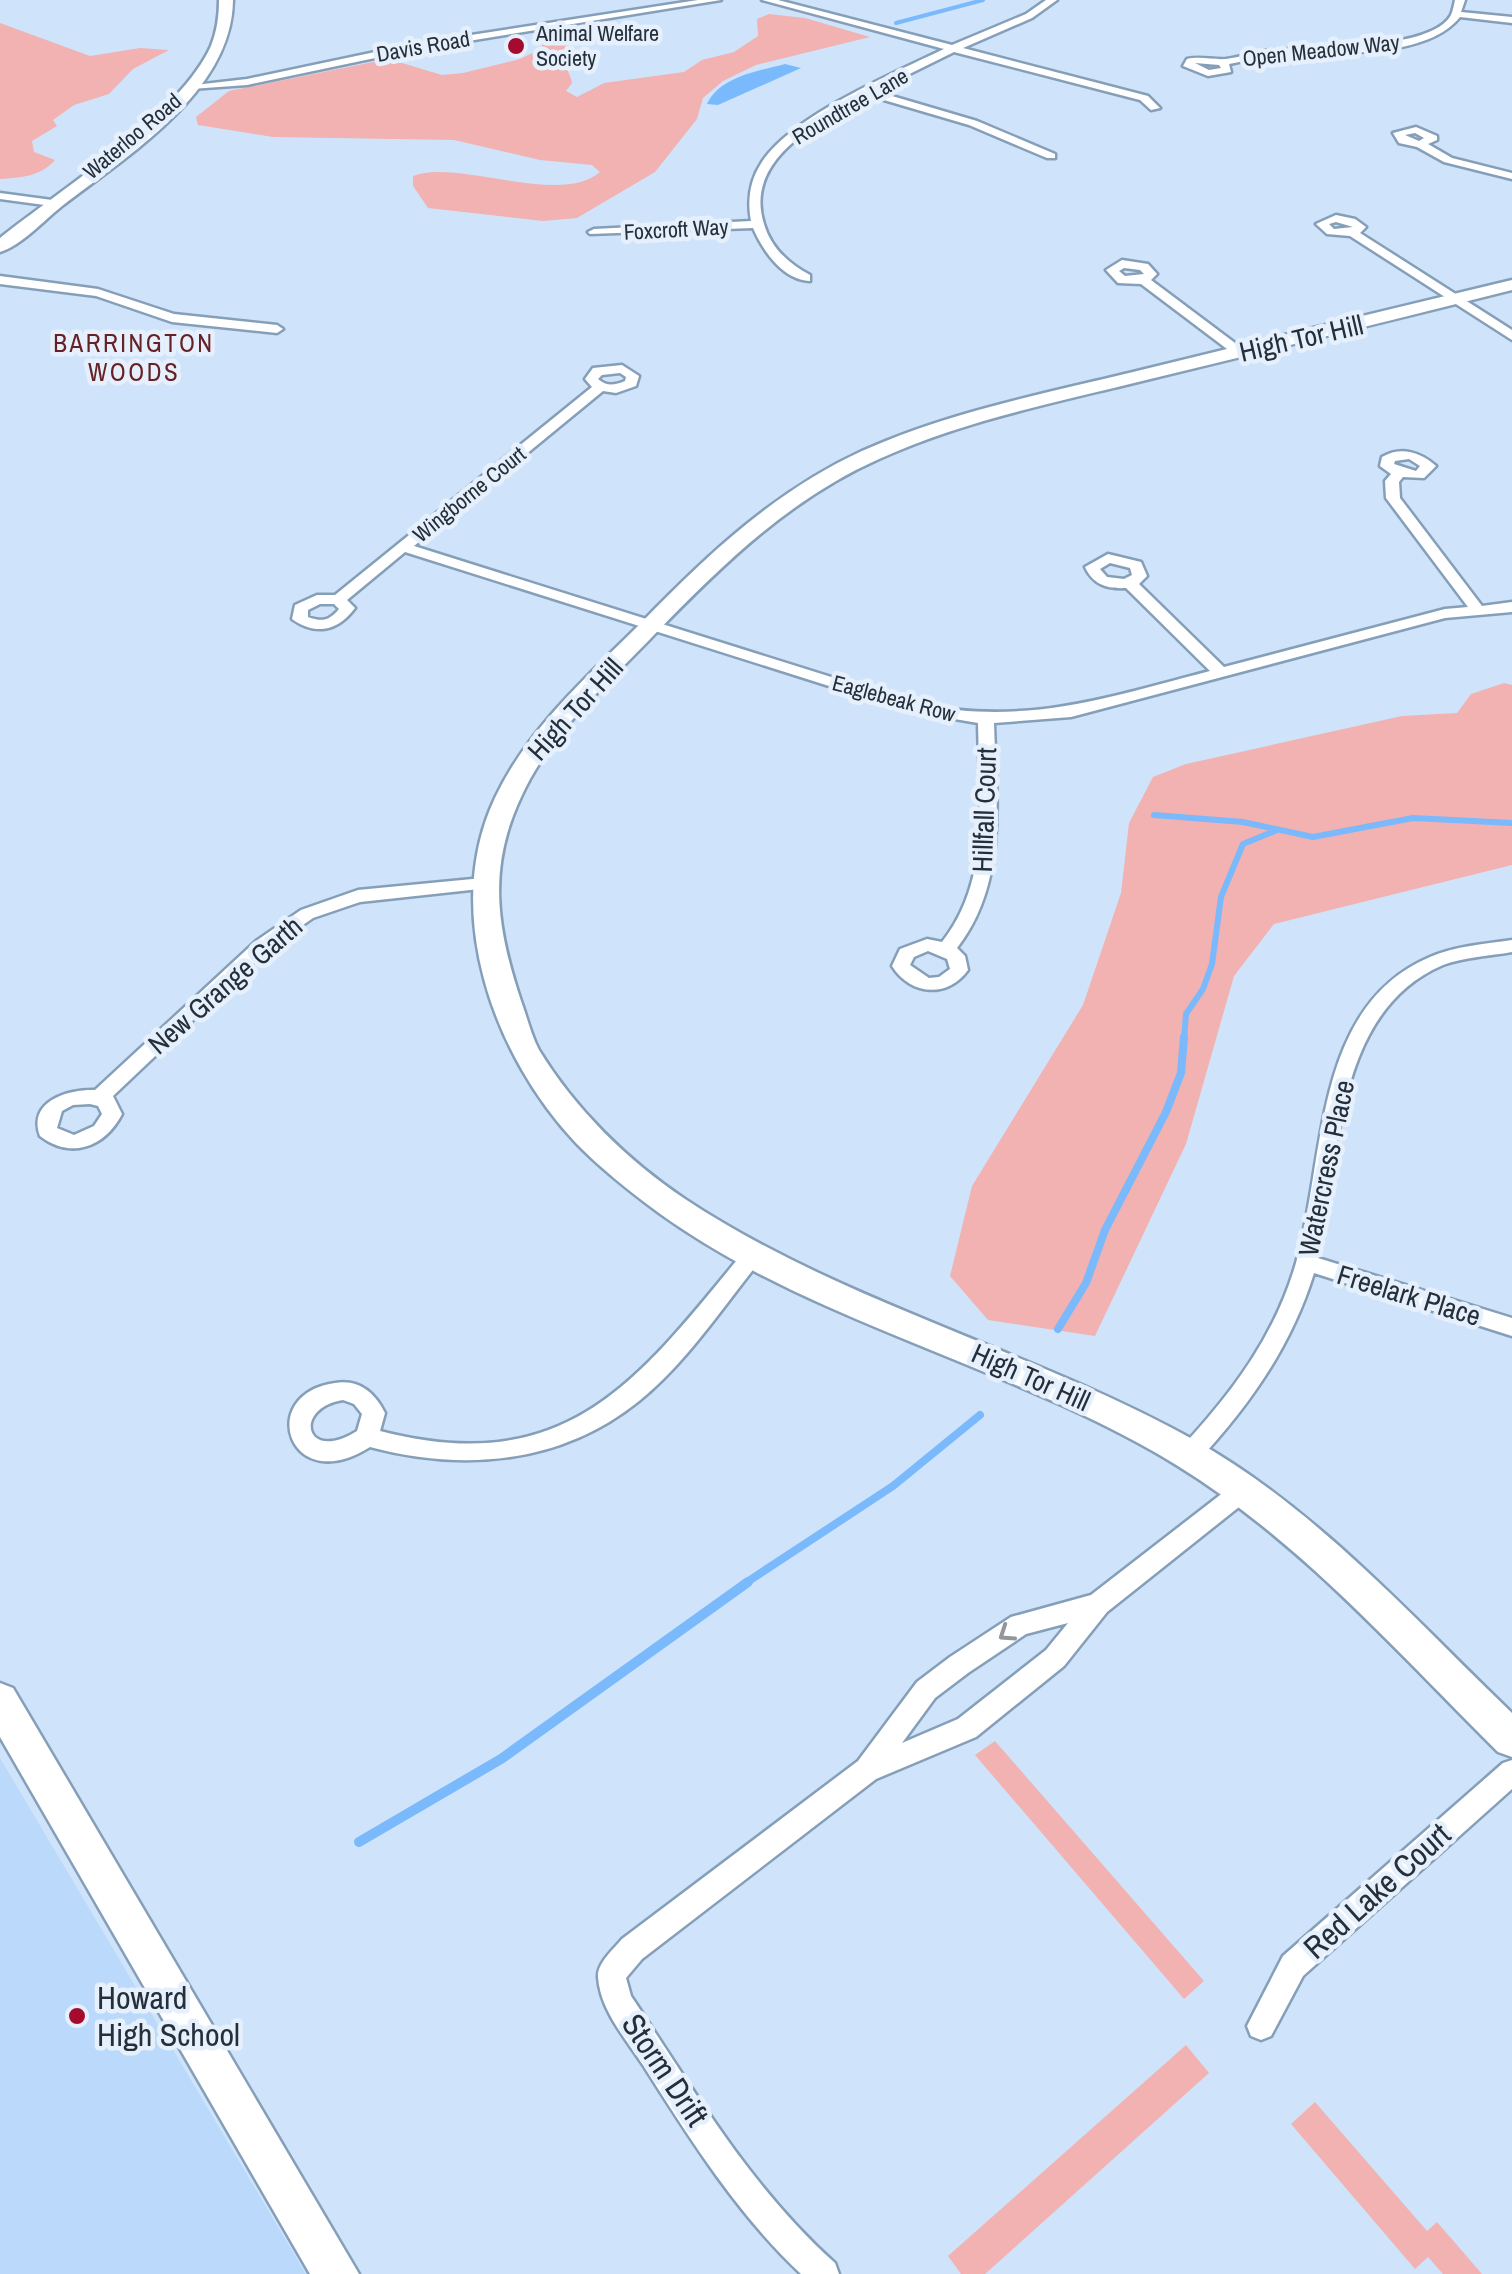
<svg xmlns="http://www.w3.org/2000/svg" width="1512" height="2274" font-family="'Archivo Narrow',sans-serif">
	<rect width="100%" height="100%" fill="#cfe4fb"/>
	<path fill="#bad9fb" d="M0,1758L306,2274H0Z"/>
	<path fill="#f1b2b1" d="M769,14L805,18L870,37L756,65L723,81L703,98L697,119L655,172L577,218L543,221L428,208L413,186V176C455,158 561,207 600,172L592,165L540,160L454,140L273,137L198,125L196,117L229,91L373,62L402,63L442,75L463,73L520,59L537,51L556,31L578,33C576,44 563,49 565,61C565,68 571,75 572,83L566,91L577,97L604,83L684,72L702,60L734,52L758,36L757,19Z
		M0,23L90,56L140,48L169,50L133,69L109,94L74,105L53,120L57,126L32,141L34,152L55,160C42,176 20,178 0,179Z
		M1504,683L1512,685V865L1274,924L1234,976L1186,1144L1095,1336L988,1320L950,1276L972,1186L1083,1005L1121,893L1129,823L1153,777L1186,764L1402,716L1457,713L1471,694Z
		M995,1741L1204,1981L1184,1999L975,1755Z
		M1186,2045L1209,2073L985,2274H961L948,2256Z
		M1315,2102L1427,2231L1437,2222L1482,2274H1443L1428,2257L1415,2269L1291,2124Z"/>
	<path fill="#7ab9fc" d="M785,64L801,68L718,105L707,104C720,76 759,71 785,64Z"/>
	<g fill="none" stroke-linecap="round" stroke-linejoin="round">
		<path stroke="#7ab9fc" stroke-width="4" d="M896,23L983,0"/>
		<path stroke="#7ab9fc" stroke-width="6" d="M1154,815L1243,822L1313,837L1413,818L1512,823
			M1184,1039L1186,1014L1203,989L1212,964L1221,897L1243,844L1277,830"/>
		<path stroke="#7ab9fc" stroke-width="8" d="M1058,1329L1086,1283L1105,1230L1166,1112L1181,1073L1184,1037
			M744,1584L893,1486L980,1415"/>
		<path stroke="#7ab9fc" stroke-width="10" d="M359,1842L501,1759L748,1582"/>
		<defs>
			<path id="street" d="M698,0H721L413,50L247,85L191,89L186,86L247,79L413,44Z
				M762,0H778L952,45L1026,14L1046,0H1057L1032,18L963,48L1148,96L1160,108L1151,110L1140,100L954,52L875,91L977,121L1055,154V158H1047L969,125L867,95C820,122 743,158 764,224C771,248 789,264 810,275V281C783,280 763,251 753,228L590,234L588,232L594,229L751,221C747,200 750,180 762,162C792,116 894,73 944,49Z
				M1455,0H1465L1461,12L1512,17V23L1460,17C1423,63 1320,50 1267,56C1254,58 1241,62 1229,64L1231,72L1208,76L1183,66L1187,59C1201,56 1213,60 1226,59C1242,57 1256,51 1272,50C1310,47 1432,51 1451,15C1453,10 1454,5 1455,0ZM1195,63L1219,65L1221,68L1209,70Z
				M1416,127L1437,136V140L1428,144L1452,158L1512,173V179L1444,162L1417,147L1399,143L1393,133ZM1415,133L1424,138L1419,141L1405,135Z
				M0,193L52,200L58,203L52,206L0,199Z
				M1336,215L1355,219L1366,227L1360,233L1512,330V340L1350,236L1327,234L1316,224ZM1336,222L1353,227L1334,229L1329,224Z
				M1122,260L1148,264L1157,274L1151,280L1243,349V355H1235L1141,284L1118,283L1106,270ZM1124,268L1140,270L1144,274L1125,276L1119,271Z
				M0,276L98,289L174,314L277,325L283,329L277,333L172,322L96,296L0,284Z
				M622,365L639,376L636,386L616,393L603,391L414,546L917,704C1027,726 1105,698 1210,671L1126,588C1108,589 1093,585 1085,567L1108,554L1141,562L1147,576L1139,584L1224,667L1445,609L1468,607L1386,498L1385,481L1391,474L1380,466L1382,457C1401,446 1420,452 1436,466L1424,478L1403,477L1399,482L1400,498L1482,606L1512,602V612L1445,618L1071,717L994,723C996,801 1008,882 957,948L965,956L968,970C947,999 910,995 892,966L900,949L927,939L942,942C992,879 979,798 978,723L908,711L405,552L347,600L355,608C338,631 316,636 292,619L295,605L317,595H335L592,387L585,379L593,368ZM620,373L626,377L625,381C615,385 607,387 598,379L602,375ZM1409,459L1420,466L1416,471L1394,464L1395,461ZM1110,563L1130,568L1132,575L1124,579L1107,577L1100,569ZM320,604H334L339,609C329,621 322,622 308,617V610ZM928,951L947,959L950,969L939,977L929,978L910,965L914,957Z
				M483,878L489,880L492,884L489,888L360,902L313,918L268,949L113,1096L122,1114C105,1147 71,1160 40,1136C27,1102 67,1089 95,1090L256,941L301,910L358,890ZM90,1104L98,1106L102,1114L94,1126L74,1135L57,1128L62,1111L73,1105Z
				M1512,940V952C1490,956 1464,957 1443,965C1333,1012 1340,1159 1318,1258L1512,1318V1336L1314,1273C1291,1347 1249,1406 1197,1462L1189,1465L1181,1462L1178,1455L1181,1448C1232,1393 1275,1336 1296,1263C1326,1159 1312,1007 1430,957C1455,946 1485,944 1512,940Z
				M753,1247L760,1249L764,1255L760,1261C722,1308 687,1362 639,1401C561,1464 464,1472 370,1447C289,1499 255,1394 335,1383C359,1379 375,1393 385,1413L380,1431C569,1480 639,1379 746,1249ZM343,1400L354,1404L362,1414L357,1431C305,1464 292,1408 343,1400Z
				M1241,1482L1249,1485L1253,1492L1249,1499L1107,1612L1064,1666L976,1737L876,1779L642,1959L626,1978L631,1996C694,2090 750,2187 835,2263L839,2274H801C737,2214 690,2139 643,2065C626,2039 600,2010 598,1977C597,1963 614,1949 622,1939L858,1761L917,1682L950,1657L1011,1617L1091,1595L1233,1485ZM1068,1623L1046,1650L958,1719L902,1743L935,1698L968,1673L1026,1634Z
				M1512,1760V1789L1303,1976L1271,2036L1261,2040L1251,2036L1247,2026L1283,1956L1503,1763Z"/>
			<path id="secondary" d="M219,0H233C232,92 127,156 62,206C43,221 22,245 0,252V238C60,190 180,115 211,46C217,31 219,16 219,0Z
				M1512,280V290C1389,321 1266,351 1142,381C1053,403 963,421 879,459C789,499 721,566 653,636C605,686 550,733 521,797C487,869 497,929 521,1001C527,1017 531,1035 539,1050C575,1109 628,1161 685,1199C842,1303 1030,1349 1194,1440C1316,1508 1413,1618 1512,1713V1757L1498,1752C1397,1652 1300,1541 1178,1466C1014,1365 816,1326 659,1213C632,1193 600,1168 576,1143C494,1056 441,912 495,798C528,728 588,676 641,623C707,555 775,491 862,451C949,412 1042,394 1133,372C1259,341 1386,310 1512,280Z
				M0,1683L13,1688L359,2274H310L0,1737Z"/>
		</defs>
		<use href="#street" stroke="#869fb9" stroke-width="5"/>
		<use href="#secondary" stroke="#869fb9" stroke-width="5"/>
		<use href="#street" fill="#fff" fill-rule="evenodd"/>
		<use href="#secondary" fill="#fff" fill-rule="evenodd"/>
	</g>
	<defs><path id="oneway-chevron" d="M-2-3.5L2.5 0L-2 3.5" fill="none" stroke-width="1.6" stroke-linecap="round" stroke-linejoin="round" transform="scale(2.5)"/></defs>
	<use stroke="#92979c" href="#oneway-chevron" transform="translate(1006 1634) rotate(146)"/>
	<g fill="#a50b2c" stroke="#e6f0fc" stroke-width="4">
		<circle cx="516" cy="46" r="10"/>
		<circle cx="77" cy="2016" r="10"/>
	</g>
	<g text-anchor="middle" stroke-width="9" stroke-linejoin="round" paint-order="stroke">
		<g font-size="22" fill="#252f3a" stroke="#e6f0fc" text-anchor="start">
			<text x="536" y="41">Animal Welfare<tspan x="536" dy="25">Society</tspan></text>
		</g>
		<g font-size="22" fill="#252f3a" stroke="#e6f0fc">
			<text transform="translate(423 46) rotate(-10)" y="8">Davis Road</text>
			<text transform="translate(1321 50) rotate(-6)" y="8">Open Meadow Way</text>
			<text transform="translate(850 106) rotate(-30)" y="8">Roundtree Lane</text>
			<text transform="translate(132 136) rotate(-40)" y="8">Waterloo Road</text>
			<text transform="translate(676 229) rotate(-3)" y="8">Foxcroft Way</text>
			<text transform="translate(469 494) rotate(-39)" y="8">Wingborne Court</text>
			<text transform="translate(894 698) rotate(15)" y="8">Eaglebeak Row</text>
		</g>
		<g font-size="25" letter-spacing="2.5" fill="#662126" stroke="#e6f0fc">
			<text x="134" y="352">BARRINGTON<tspan x="134" dy="29">WOODS</tspan></text>
		</g>
		<g font-size="28" fill="#252f3a" stroke="#e6f0fc">
			<text transform="translate(1301 338) rotate(-13)" y="10">High Tor Hill</text>
			<text transform="translate(575 709) rotate(-48)" y="10">High Tor Hill</text>
			<text transform="translate(984 810) rotate(-88)" y="10">Hillfall Court</text>
			<text transform="translate(225 985) rotate(-41)" y="10">New Grange Garth</text>
			<text transform="translate(1326 1168) rotate(-78)" y="10">Watercress Place</text>
			<text transform="translate(1409 1295) rotate(17)" y="10">Freelark Place</text>
			<text transform="translate(1031 1377) rotate(24)" y="10">High Tor Hill</text>
		</g>
		<g font-size="32" fill="#252f3a" stroke="#e6f0fc">
			<text transform="translate(1377 1891) rotate(-42)" y="11">Red Lake Court</text>
			<text transform="translate(665 2070) rotate(56)" y="11">Storm Drift</text>
		</g>
		<g font-size="32" fill="#252f3a" stroke="#e6f0fc" text-anchor="start">
			<text x="97" y="2009">Howard<tspan x="97" dy="37">High School</tspan></text>
		</g>
	</g>
</svg>
